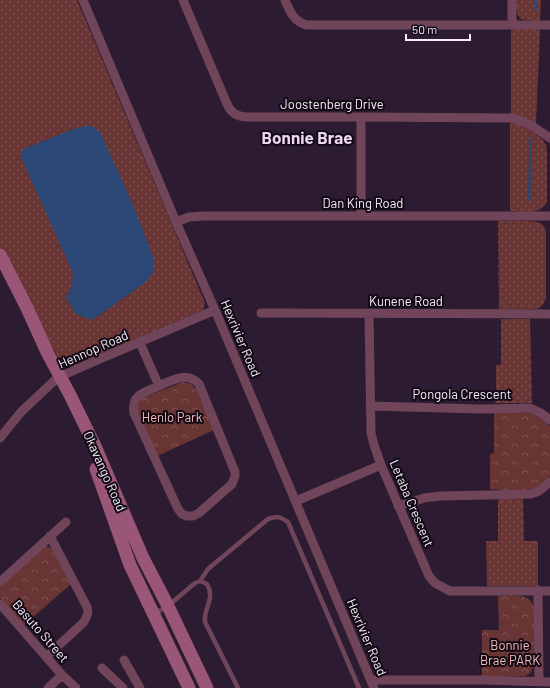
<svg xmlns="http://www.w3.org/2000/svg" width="550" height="688" font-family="Barlow,sans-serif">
	<defs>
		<pattern id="grass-dots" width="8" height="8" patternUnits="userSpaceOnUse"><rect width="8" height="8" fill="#693434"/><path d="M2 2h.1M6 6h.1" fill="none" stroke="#7f5252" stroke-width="1.8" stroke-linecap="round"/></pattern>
		<pattern id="park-crowns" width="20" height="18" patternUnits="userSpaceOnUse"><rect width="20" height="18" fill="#693434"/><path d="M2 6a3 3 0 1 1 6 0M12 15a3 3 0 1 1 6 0" fill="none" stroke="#7f5252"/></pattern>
	</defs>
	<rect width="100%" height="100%" fill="#2d1c31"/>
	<path fill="url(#grass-dots)" d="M0,0H77L205,303L203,310L73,367L72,364C60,367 58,358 54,349L51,350L0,248Z
		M516,0H541L540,21C521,21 516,21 516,0Z
		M511,29H540L536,125L526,118L511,114Z
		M510,121L520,123L542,139L546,145L547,152V201C541,216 523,211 510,211Z
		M498,221C506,221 535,220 540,223C544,225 546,229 546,234V298L542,306L537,309L499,310Z
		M501,319H530L532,403H495L496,392V365H501Z
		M498,499H523L524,541H538V586H487L486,541H498Z"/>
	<path fill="url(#park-crowns)" d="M183,382L191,384L196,389L214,430L157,456L137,413L138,402L143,398Z
		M516,411C520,414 524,413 530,413C538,414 545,420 550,426V476C547,479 544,483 541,485C530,493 504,490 490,489V454L494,453V413H509L511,412Z
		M46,546L52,548L71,584L24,625L0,598V586L44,547Z
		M498,596C511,596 529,592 534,607V666L530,673L525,676H482V630H499Z"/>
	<path fill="#2c4877" d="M91,126L100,132L134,207L153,257L154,271L146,282L92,320L76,314L66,298L72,285L73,273L20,155L23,149L79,127Z"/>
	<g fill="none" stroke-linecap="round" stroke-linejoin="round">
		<path stroke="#2c4877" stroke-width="2.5" d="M535,9L536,0
			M529,200L531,138"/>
		<path stroke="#704559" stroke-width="4.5" d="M200,581L208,569L268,519C277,516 279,516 288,522L359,688
			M154,614L168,606L195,583L200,581L207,584C216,599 203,608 205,622L238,688"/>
		<path stroke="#704559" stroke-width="9" d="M83,0L176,222L215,310L374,688
			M183,0L227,104C231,113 237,117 247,117H361L513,118L529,124L550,138
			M285,0C290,12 294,22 307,25H550
			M512,25V0
			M361,216V117
			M176,222L189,217L204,216H550
			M261,313L550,314
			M369,314L371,433L374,445L381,465L429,576L435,583L450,591H550
			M140,343L159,386C144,393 131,394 134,413L178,509L182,514L187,516H193L199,513L232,484L235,476V472L199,384C186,371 173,380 159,386
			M370,406L479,409L530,408L541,413L550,420
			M0,438L21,412L54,381L66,374L100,359L215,310
			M296,501L381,465
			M398,506L424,498L440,496L531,494L539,491L550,482
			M0,582L66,522
			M538,590L539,681
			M0,604L62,675L76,688
			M46,657L83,623C87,617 89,613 87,607L50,536
			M124,660L140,688
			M102,668L123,688
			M371,680H483L550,682
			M48,688L62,675"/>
		<path stroke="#9a5677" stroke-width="13" d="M0,255L27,308L47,352L70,395L95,446L143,558L168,606L207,688
			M96,469L130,565L189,688"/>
	</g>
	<g text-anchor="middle" stroke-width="4" stroke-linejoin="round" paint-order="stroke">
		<g font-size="13" fill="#f8ecfa" stroke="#110913">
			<text x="332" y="109">Joostenberg Drive</text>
			<text x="363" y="208">Dan King Road</text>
			<text x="406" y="306">Kunene Road</text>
			<text transform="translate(241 338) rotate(67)" y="5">Hexrivier Road</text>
			<text transform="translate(93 349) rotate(-24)" y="5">Hennop Road</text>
			<text x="462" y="399">Pongola Crescent</text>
			<text transform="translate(105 471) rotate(66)" y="5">Okavango Road</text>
			<text transform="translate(412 503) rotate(67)" y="5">Letaba Crescent</text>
			<text transform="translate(41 631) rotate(49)" y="5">Basuto Street</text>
			<text transform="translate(367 637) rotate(67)" y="5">Hexrivier Road</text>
		</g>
		<g font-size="13" fill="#f6bbb9" stroke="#110913">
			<text x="172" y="422">Henlo Park</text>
			<text x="510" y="650">Bonnie<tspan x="510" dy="15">Brae PARK</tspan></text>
		</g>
		<g font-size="17" font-weight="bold" fill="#edd5f2" stroke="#110913">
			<text x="307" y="144">Bonnie Brae</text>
		</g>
	</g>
	<path d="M406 34v6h64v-6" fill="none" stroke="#f8ecfa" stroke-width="2"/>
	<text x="412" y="34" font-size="12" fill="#f8ecfa" stroke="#110913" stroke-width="3" paint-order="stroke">50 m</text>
</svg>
